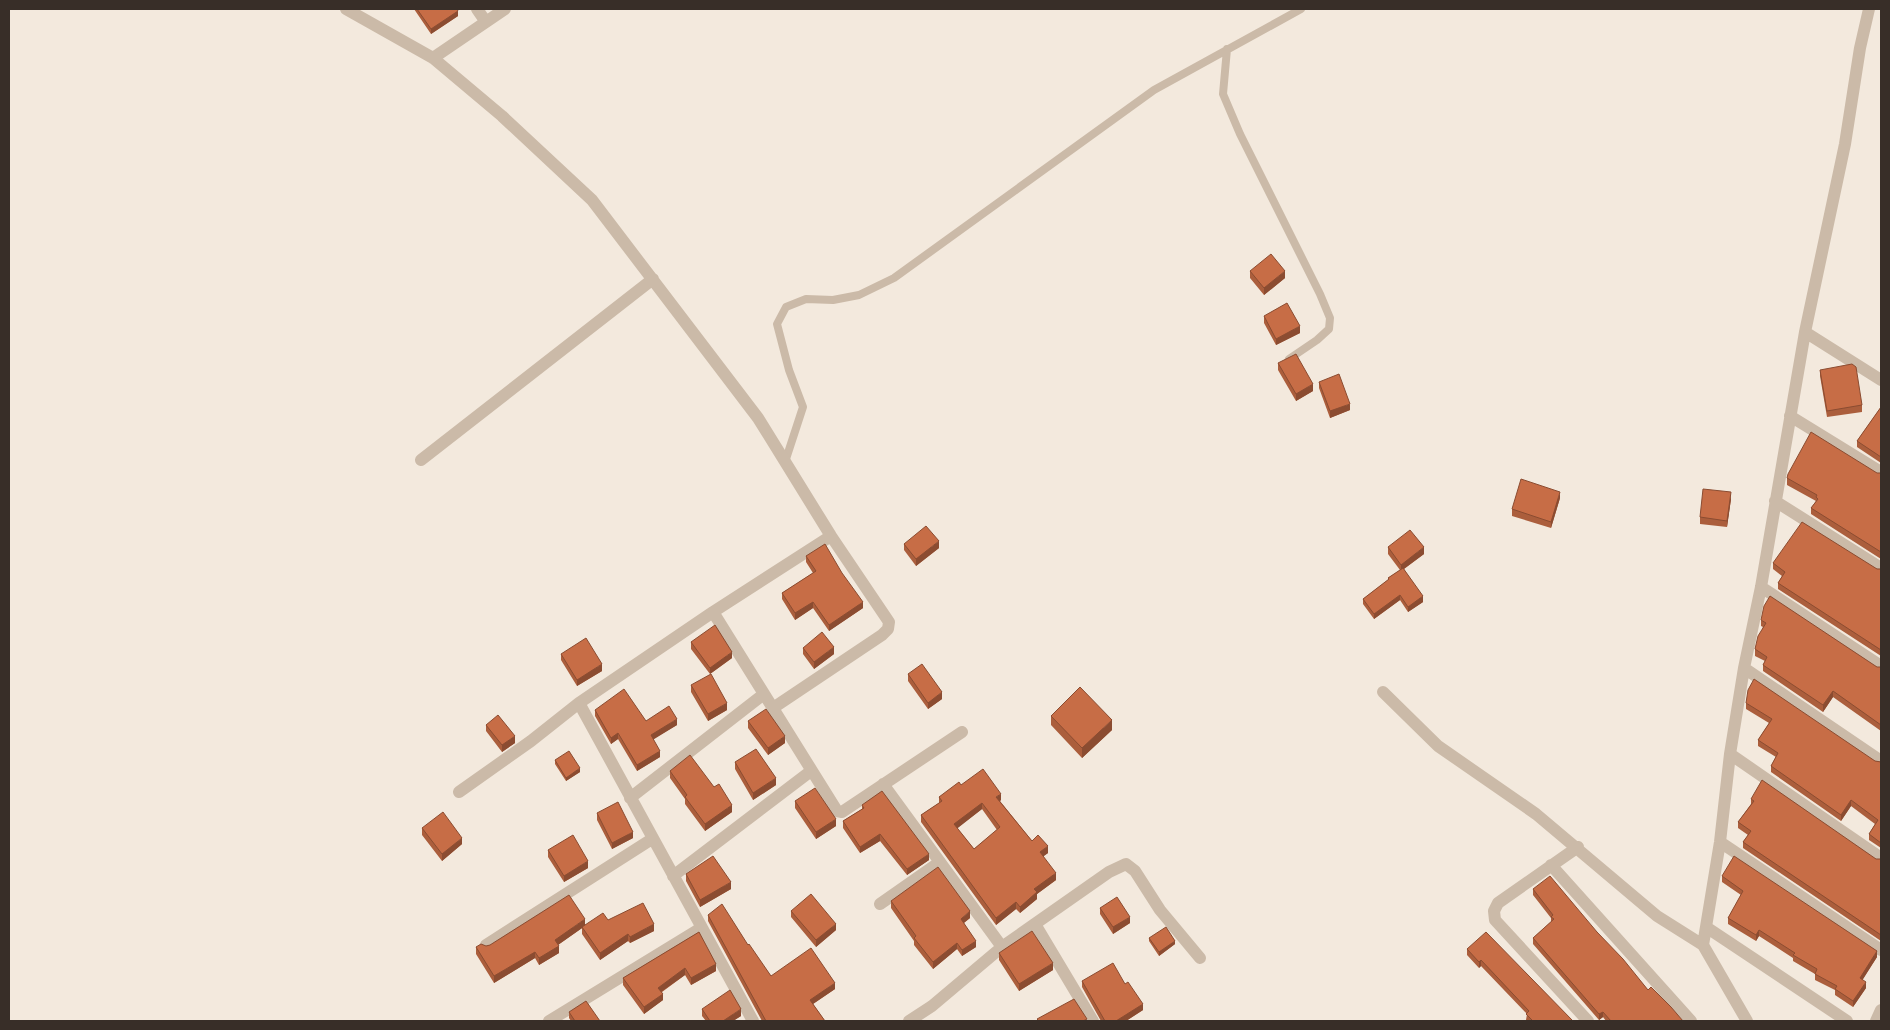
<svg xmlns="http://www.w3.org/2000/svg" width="1890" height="1030" font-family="'Alegreya Sans',sans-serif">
	<rect width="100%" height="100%" fill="#f3e9dd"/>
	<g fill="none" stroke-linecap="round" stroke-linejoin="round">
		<path stroke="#cbbaa8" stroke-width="8" d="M1227,49L1223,94L1240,134L1320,294L1330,318L1329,329L1317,340L1289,359
			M785,462L803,407L789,370L777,324L786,307L806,299L833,300L859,295L894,278L1154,90L1301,9"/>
		<path stroke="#cbbaa8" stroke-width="12" d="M346,9L433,58L502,116L592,200L758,418L831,536L889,622L888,629L882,635L773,708
			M477,9L486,22
			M433,58L505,9
			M1805,332L1881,380
			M1790,416L1881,472
			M421,460L653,279
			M1775,501L1881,568
			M1761,587L1881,666
			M713,612L837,811L842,812L962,732
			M1744,668L1881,761
			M1383,692L1438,746L1536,814L1657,916L1703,945
			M1730,754L1881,858
			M883,784L1002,947
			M459,792L531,741L579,703
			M630,798L764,694
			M1720,842L1881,950
			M1578,847L1498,903L1494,911L1495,920L1588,1021
			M1551,865L1691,1021
			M673,876L811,771
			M880,904L940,862
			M1035,924L1093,1021
			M1706,927L1847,1021
			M486,945L652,839
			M549,1021L701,928
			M753,1021L579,703L713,612L831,536
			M909,1021L932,1006L1002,947L1109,872L1126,864L1135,871L1160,910L1200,958
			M1747,1021L1703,945L1720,842L1730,754L1744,668L1761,587L1805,332L1845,144L1860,48L1869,9
			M1876,1021L1881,1010"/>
	</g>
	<path fill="#ab5e3c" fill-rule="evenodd" d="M414,9H457L458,16L431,34Z
		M1250,271L1285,278L1264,295L1250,278Z
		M1264,316L1300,333L1276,345L1264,323Z
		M1278,363L1313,391L1296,401L1278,370Z
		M1820,370L1862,405V412L1827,417L1820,376Z
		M1319,382L1350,410L1330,418L1319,388Z
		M1881,407V463L1857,447V441Z
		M1877,473H1881V559L1811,514V508L1816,501L1787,485V478Z
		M1560,498L1551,528L1512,516V509Z
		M1731,499L1727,527L1700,524V517Z
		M904,544L939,548L916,566L904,550Z
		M1388,547L1424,554L1404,569L1423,602L1408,612L1400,600L1374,619L1363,604V599L1388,580V578L1400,570L1388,554Z
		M806,556L863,608L829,631L813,608L795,620L782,599V593L813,573L806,562Z
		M1773,563L1881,569V656L1778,589V583L1782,576L1773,569Z
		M1761,620L1877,667H1881V731L1833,697L1823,712L1763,671V665L1765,661L1755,656V649L1763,627L1761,626Z
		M691,642L732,658L710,674L691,649Z
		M803,648L834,654L814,669L803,654Z
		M561,654L602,671L577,686L561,660Z
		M908,674L942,699L928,709L908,681Z
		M691,685L727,710L708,721L691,692Z
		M1746,703L1875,761L1881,762V848L1869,840V834L1875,824L1851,806L1841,821L1771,772V766L1776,757L1758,746V740L1769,723L1746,709Z
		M595,710L646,721L677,725L653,739L660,757L637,771L618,739L611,744L595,716Z
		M1051,716L1112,730L1082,758L1051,725Z
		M748,721L785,743L768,755L748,728Z
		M486,725L515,743L502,752L486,731Z
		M555,760L580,772L566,781L555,764Z
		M735,762L776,785L753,800L735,769Z
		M670,771L732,812L705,831L685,804V799L670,778Z
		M961,785L1001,800L1000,801L1032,841L1048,853L1043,856L1056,880L1037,894V899L1020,913L1016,909L996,925L921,822V815L939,803V797ZM982,809L997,830L974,849L957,828Z
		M1751,799L1876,859H1881V941L1743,848V842L1748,835L1738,828V822L1751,804Z
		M795,801L836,826L816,839L795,808Z
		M862,805L929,860L907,875L880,841L860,853L843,828V821L862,809Z
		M597,813L633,838L612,849L597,820Z
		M422,828L462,844L442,861L422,835Z
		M548,850L588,868L564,882L548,857Z
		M686,874L731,889L700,907L686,881Z
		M1722,876L1877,957L1862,980L1866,988L1853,1007L1835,995V990L1815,980V974L1793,961V958L1759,936L1756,941L1728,924V918L1741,895L1722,882Z
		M1533,889L1597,932L1648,990L1683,1021H1606L1603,1017L1599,1020L1533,944V938L1551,922V918L1533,895Z
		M891,901L970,918L964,923L976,947L962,956L957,949L933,969L914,945V941L891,908Z
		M1100,908L1130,923L1113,934L1100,914Z
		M791,911L836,930L816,947L791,917Z
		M708,915L748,945L771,976L835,989L813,1004L825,1021H762L708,921Z
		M608,920L654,931L630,943L628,941L600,960L582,934V928L558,945L559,953L539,965L535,958L494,983L476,954V947L486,946Z
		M699,932L716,971L691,985L685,975L662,992L663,1000L644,1014L623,985V978Z
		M1149,938L1175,944L1159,956L1149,941Z
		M1467,949L1573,1021H1527L1526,1020L1527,1014L1481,966L1479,968L1467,955Z
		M999,953L1053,970L1019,991L999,960Z
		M1082,981L1125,984L1143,1010L1126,1021H1101L1082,987Z
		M702,1009L741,1016L733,1021H706L702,1016Z
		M569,1012L600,1021H571L569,1018Z"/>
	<path fill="#8b4c31" d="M458,11V16L431,34V29Z
		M1285,271V278L1264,295V288Z
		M1300,326V333L1276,345V339Z
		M1313,384V391L1296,401V394Z
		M1350,404V410L1330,418V411Z
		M1560,492V498L1551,528V522Z
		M1731,492V499L1727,527V521Z
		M939,541V548L916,566V559Z
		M1424,547V554L1401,571V565Z
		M1400,595V600L1374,619V614Z
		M1423,596V602L1408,612V607Z
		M813,602V608L795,620V613Z
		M863,602V608L829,631V625Z
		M834,647V654L814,669V662Z
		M732,652V658L710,674V668Z
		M602,664V671L577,686V680Z
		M1833,691V697L1823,712V705Z
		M942,692V699L928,709V703Z
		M727,703V710L708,721V714Z
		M677,719V725L651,741V735Z
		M1112,720V730L1082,758V748Z
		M618,733V739L611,744V738Z
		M515,736V743L502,752V745Z
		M785,736V743L768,755V748Z
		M660,751V757L637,771V765Z
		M580,768V772L566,781V778Z
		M776,778V785L753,800V793Z
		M1001,794V800L996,804V797Z
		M1851,800V806L1841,821V815Z
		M982,803V809L954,831V824Z
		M732,805V812L705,831V824Z
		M836,819V826L816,839V832Z
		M633,832V838L612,849V843Z
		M880,834V841L860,853V847Z
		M462,838V844L442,861V854Z
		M1048,846V853L1040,859V852Z
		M929,854V860L907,875V869Z
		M588,861V868L564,882V876Z
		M1056,873V880L1037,894V899L1020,913V907L1034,889Z
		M731,882V889L700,907V900Z
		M1016,902V909L996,925V918Z
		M970,911V918L961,925V919Z
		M1130,917V923L1113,934V927Z
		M585,919V926L555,947V940Z
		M654,924V931L630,943V937Z
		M836,924V930L816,947V940Z
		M1759,930V936L1756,941V935Z
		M628,934V941L600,960V953Z
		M976,941V947L962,956V950Z
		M1175,941V944L1159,956V952Z
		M957,943V949L933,969V962Z
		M559,946V953L539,965V958Z
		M1877,951V957L1860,984V978Z
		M535,952V958L494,983V976Z
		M1481,960V966L1479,968V962Z
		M1053,963V970L1019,991V984Z
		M716,964V971L691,985V978Z
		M685,968V975L658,994V988Z
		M1866,982V988L1853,1007V1001Z
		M835,983V989L810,1006V1000Z
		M663,994V1000L644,1014V1007Z
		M1143,1004V1010L1126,1021H1116Z
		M741,1009V1016L733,1021H723Z
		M1603,1012V1017L1599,1020V1014Z"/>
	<path fill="#c76d46" stroke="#8b4c31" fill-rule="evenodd" d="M417,9H457L458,11L431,29Z
		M1271,254L1285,271L1264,288L1250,271Z
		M1287,303L1300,326L1276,339L1264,316Z
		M1296,354L1313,384L1296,394L1278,363Z
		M1852,364L1856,367L1862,405L1827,411L1820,370Z
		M1339,374L1350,404L1330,411L1319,382Z
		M1881,407V457L1857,441Z
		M1811,432L1877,473H1881V552L1811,508L1818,499L1816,497L1817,495L1787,478L1788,474Z
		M1521,479L1560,492L1551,522L1512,509Z
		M1703,489L1731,492L1727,521L1700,517Z
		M1802,522L1877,569H1881V650L1778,583L1785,572L1773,563Z
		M926,526L939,541L916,559L904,544Z
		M1410,530L1424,547L1401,565L1388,547Z
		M825,544L842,573L863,602L829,625L813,602L795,613L782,593L816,571L806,556Z
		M1403,568L1423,596L1408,607L1400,595L1374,614L1363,599L1389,579L1388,578Z
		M1770,596L1877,667H1881V725L1833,691L1823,705L1763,665L1767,657L1755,649L1758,636L1766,623L1761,620L1764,606Z
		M715,625L732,652L710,668L691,642Z
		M822,632L834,647L814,662L803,648Z
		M586,638L602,664L577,680L561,654Z
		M922,664L942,692L928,703L908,674Z
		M711,674L727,703L708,714L691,685Z
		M1754,679L1875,761L1881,762V843L1869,834L1878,820L1851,800L1841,815L1771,766L1778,753L1758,740L1772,719L1746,703L1748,690Z
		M1080,687L1112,720L1082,748L1051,716Z
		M624,689L646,721L669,706L677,719L651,735L660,751L637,765L618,733L611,738L595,710Z
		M766,709L785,736L768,748L748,721Z
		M498,715L515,736L502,745L486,725Z
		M756,749L776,778L753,793L735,762Z
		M569,751L580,768L566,778L555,760Z
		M690,755L714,787L719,784L732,805L705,824L685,797L687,795L670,771Z
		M983,769L1001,794L996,797L1032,841L1038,835L1048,846L1040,852L1056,873L1034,889L1037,892L1020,907L1016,902L996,918L921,815L942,801L939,797L959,782L961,785ZM982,803L1000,827L974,849L954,824Z
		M1762,780L1876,859H1881V935L1743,842L1751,831L1738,822L1754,801L1751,799Z
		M815,788L836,819L816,832L795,801Z
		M882,791L929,854L907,869L880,834L860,847L843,821L864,808L862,805Z
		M618,802L633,832L612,843L597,813Z
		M443,812L462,838L442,854L422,828Z
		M573,835L588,861L564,876L548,850Z
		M713,856L731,882L700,900L686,874Z
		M1734,856L1877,951L1860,978L1866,982L1853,1001L1835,989L1837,986L1815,974L1817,969L1793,955L1795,953L1759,930L1756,935L1728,918L1743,891L1722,876Z
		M938,867L970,911L961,919L976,941L962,950L957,943L933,962L914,938L916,936L891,901Z
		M1550,876L1597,932L1623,959L1648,990L1651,987L1671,1007L1683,1021H1611L1603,1012L1599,1014L1533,938L1554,919L1551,917L1553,915L1533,889Z
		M811,894L836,924L816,940L791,911Z
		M569,895L585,919L555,940L559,946L539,958L535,952L494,976L476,947L481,944L486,946L490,945Z
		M1117,897L1130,917L1113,927L1100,908Z
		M643,903L654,924L630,937L628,934L600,953L582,927L603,913L608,920Z
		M722,904L748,945L749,944L771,976L811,948L835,983L810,1000L825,1021H766L708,915Z
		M1166,927L1175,941L1159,952L1149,938Z
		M1032,931L1053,963L1019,984L999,953Z
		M699,932L716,964L691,978L685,968L658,988L663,994L644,1007L623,978Z
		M1486,932L1573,1021H1533L1526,1014L1529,1011L1481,960L1479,962L1467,949Z
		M1113,963L1125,984L1128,982L1143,1004L1116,1021H1105L1082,981Z
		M730,990L741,1009L723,1021H710L702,1009Z
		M1074,999L1087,1019L1083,1021H1039L1037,1019Z
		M586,1001L600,1021H575L569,1012Z"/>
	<rect width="1890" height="1030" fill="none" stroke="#382e28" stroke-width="20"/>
</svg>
